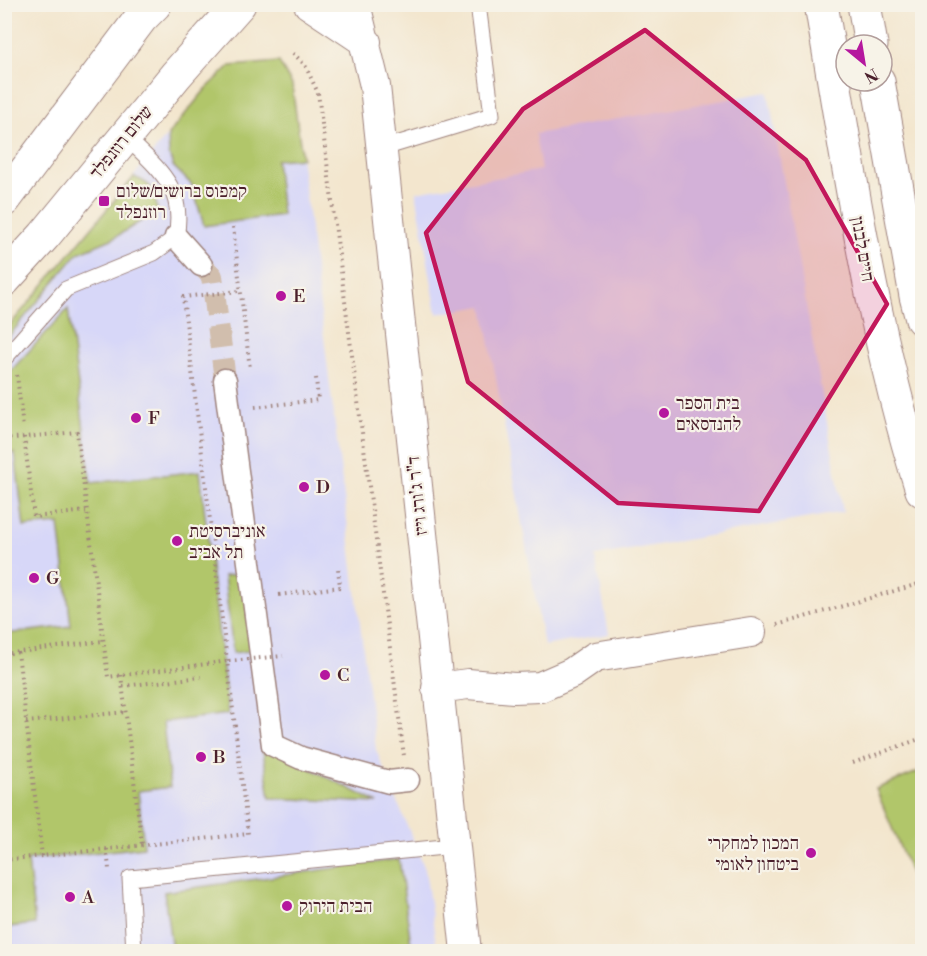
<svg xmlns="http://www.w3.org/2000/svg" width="927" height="956" font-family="'Libre Bodoni','Frank Ruhl Libre',serif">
	<rect width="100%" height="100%" fill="#f7f3e8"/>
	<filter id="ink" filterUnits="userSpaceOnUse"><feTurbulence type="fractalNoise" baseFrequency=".0167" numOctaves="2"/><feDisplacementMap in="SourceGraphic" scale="12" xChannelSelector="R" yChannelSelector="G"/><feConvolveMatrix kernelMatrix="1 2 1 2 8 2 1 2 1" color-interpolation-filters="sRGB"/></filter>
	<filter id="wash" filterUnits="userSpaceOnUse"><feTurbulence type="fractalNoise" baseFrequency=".008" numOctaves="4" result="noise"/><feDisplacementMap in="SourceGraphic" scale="24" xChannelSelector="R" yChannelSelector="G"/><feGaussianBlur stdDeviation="1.35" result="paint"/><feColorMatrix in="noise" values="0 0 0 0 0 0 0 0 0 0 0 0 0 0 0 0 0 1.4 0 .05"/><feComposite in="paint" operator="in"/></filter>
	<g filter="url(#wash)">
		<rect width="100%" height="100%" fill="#f3e6ce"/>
		<path fill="#d7d7f8" d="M279,62L292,85L376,750L425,869L437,951L5,952V331L205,90L230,66Z
			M768,92L843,512L595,556L609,634L544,646L483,306L437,314L416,192L541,170L535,134Z"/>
		<path fill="#b1c66b" stroke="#7e724b" stroke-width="1.5" d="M279,62L292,85L302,158L276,160L282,215L204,226L192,185L173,166L169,154L168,135L205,90L230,66Z
			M134,177C153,184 156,191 157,211L114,238L78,253L5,341V331Z
			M68,309L91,483L200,471L228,714L163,722L170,787L138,791L144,847L28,860L35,924L9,927L12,951H5V634L71,626L59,524L24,527L15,453L5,454V377Z
			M247,573L256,650L233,653L224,576Z
			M262,744L378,803L270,798Z
			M922,770V901L876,789Z
			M399,859L412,951H172L164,892Z"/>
	</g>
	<g filter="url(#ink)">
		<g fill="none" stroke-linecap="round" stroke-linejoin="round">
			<path stroke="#d1bead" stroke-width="22" stroke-dasharray="22 11" stroke-linecap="butt" d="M201,265L212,276L225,380"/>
			<defs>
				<path id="service" d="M380,149L492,115L478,4
					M4,359L66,289L154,253L176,237C186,187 157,168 125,136
					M134,952L130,878L454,846"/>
				<path id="pedestrian" d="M176,237L201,265
					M225,380L273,745L301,758L389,782L408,780"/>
				<path id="minor" d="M309,4L366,42
					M355,4L375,86L466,952
					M437,688L468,684L514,688L540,687L572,673L595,657L751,632"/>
				<path id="tertiary" d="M4,200L141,18L155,4
					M4,280L44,236L176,75L239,4"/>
				<path id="secondary" d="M821,4C849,168 872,332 922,490
					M864,4L871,45
					M878,81L916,296L922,319"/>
			</defs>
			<use href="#service" stroke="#9e827c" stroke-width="17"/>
			<use href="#pedestrian" stroke="#9e827c" stroke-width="25"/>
			<use href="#minor" stroke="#9e827c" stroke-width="32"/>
			<use href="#tertiary" stroke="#9e827c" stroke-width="35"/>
			<use href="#secondary" stroke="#9e827c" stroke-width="35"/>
			<path stroke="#9e827c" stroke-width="4" stroke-dasharray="1.5 4.5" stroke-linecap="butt" d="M293,53L305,65L318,93L404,756
				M233,227L250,369
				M17,375L23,428
				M255,407L318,400L316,378
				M24,437L34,517L86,511
				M4,439L77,432L108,677L229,661
				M279,595L340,587L338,568
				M777,625L922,583
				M18,652L42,856
				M4,654L103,641
				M121,675L142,845
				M123,686L201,677
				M26,722L126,712
				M853,763L922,738
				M107,849L109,869
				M4,860L248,834L183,297L239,291"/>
			<use href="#service" stroke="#fff" stroke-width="15"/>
			<use href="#pedestrian" stroke="#fff" stroke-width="22"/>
			<use href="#minor" stroke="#fff" stroke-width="30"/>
			<use href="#tertiary" stroke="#fff" stroke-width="33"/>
			<use href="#secondary" stroke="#fff" stroke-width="33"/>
			<path stroke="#9e827c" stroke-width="4" stroke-dasharray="1.5 4.5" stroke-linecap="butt" d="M229,661L283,656"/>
		</g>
	</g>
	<path fill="#c2185b" fill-opacity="0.2" stroke="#c2185b" stroke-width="4.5" stroke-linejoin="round" d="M645,30L806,160L887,304L759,511L618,503L468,382L426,233L523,109Z"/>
	<g fill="#b5179e" stroke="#f7f3e8" stroke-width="2">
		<rect x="98" y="195" width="12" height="12" rx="3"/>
		<circle cx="281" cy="296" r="6"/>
		<circle cx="664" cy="413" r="6"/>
		<circle cx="136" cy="418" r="6"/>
		<circle cx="304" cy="487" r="6"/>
		<circle cx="177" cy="541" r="6"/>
		<circle cx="34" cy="578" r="6"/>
		<circle cx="325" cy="675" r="6"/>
		<circle cx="201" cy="757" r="6"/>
		<circle cx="811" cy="853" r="6"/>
		<circle cx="70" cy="897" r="6"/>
		<circle cx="287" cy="906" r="6"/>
	</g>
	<g text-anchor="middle" stroke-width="4.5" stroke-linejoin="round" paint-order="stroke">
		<g font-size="18" fill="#4a1f2b" stroke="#f7f3e8">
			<text transform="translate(121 142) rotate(-51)" y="6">שלום רוזנפלד</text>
			<text transform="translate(863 249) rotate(80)" y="6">חיים לבנון</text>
			<text transform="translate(417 496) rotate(-96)" y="6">ד"ר ג'ורג וייז</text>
		</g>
		<g font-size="18" fill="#4a1f2b" stroke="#f7f3e8" text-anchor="start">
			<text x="116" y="197">קמפוס ברושים/שלום<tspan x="116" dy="21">רוזנפלד</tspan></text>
			<text x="293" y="302">E</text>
			<text x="676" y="409">בית הספר<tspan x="676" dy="21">להנדסאים</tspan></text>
			<text x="148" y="424">F</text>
			<text x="316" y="493">D</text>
			<text x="189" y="537">אוניברסיטת<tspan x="189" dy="21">תל אביב</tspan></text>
			<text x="46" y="584">G</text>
			<text x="337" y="681">C</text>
			<text x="213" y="763">B</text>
			<text x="799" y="849" text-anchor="end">המכון למחקרי<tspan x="799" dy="21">ביטחון לאומי</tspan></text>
			<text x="82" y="903">A</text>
			<text x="299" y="912">הבית הירוק</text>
		</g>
	</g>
	<rect width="927" height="956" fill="none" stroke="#f7f3e8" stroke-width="24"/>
	<g transform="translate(864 63) rotate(150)"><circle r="28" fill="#f7f3e8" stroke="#b29e9c" stroke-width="1.5"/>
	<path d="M0-4.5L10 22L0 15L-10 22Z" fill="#b5179e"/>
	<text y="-9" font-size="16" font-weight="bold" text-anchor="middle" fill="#4a1f2b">N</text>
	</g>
</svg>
